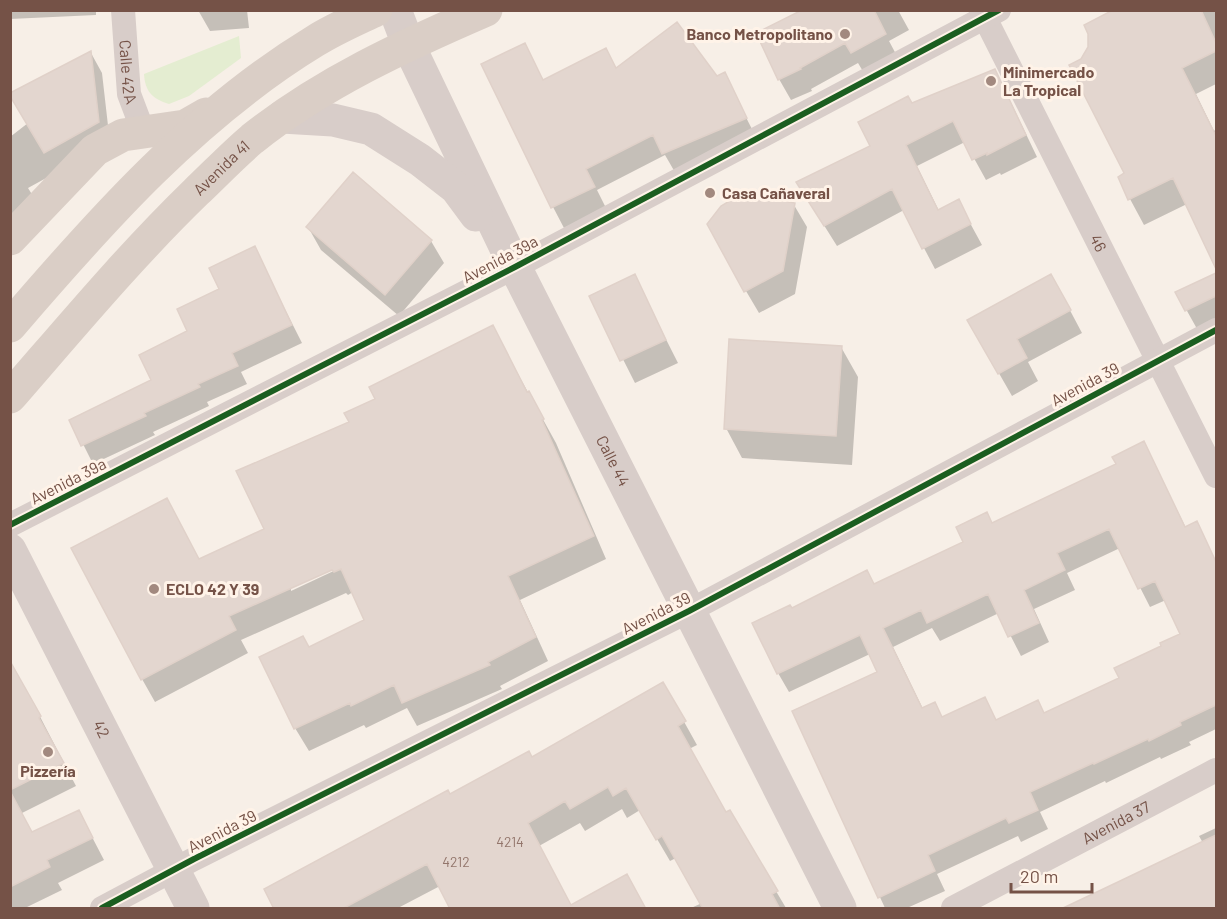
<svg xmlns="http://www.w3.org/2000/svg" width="1227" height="919" font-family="Barlow,sans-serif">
	<rect width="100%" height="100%" fill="#f7efe7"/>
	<path fill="#e4edd1" d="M239,36L241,58L189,96L169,104C152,99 145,91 144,74Z"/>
	<path fill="#0003" fill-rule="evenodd" d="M10,10H96V15L10,19Z
		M198,10H247L249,28L210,31Z
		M803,10H898L909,30L889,41L897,56L864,73L858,63L811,89L812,91L791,100L779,79Z
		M1118,10H1216V84L1196,94L1214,131L1216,129V265L1187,204L1144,225L1130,199L1126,174L1082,60Z
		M524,45L544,81L616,69L716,78L724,74L757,139L676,174L665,155L597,190L606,208L564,228L553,207Z
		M91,53L102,73L110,143L28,188L41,209L10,234V137L28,123Z
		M994,71L1006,92L1037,157L1001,175L1000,173L986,180L965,142L917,166L939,211L958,201L982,245L935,269L904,210L837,246L810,203L872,147L911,105Z
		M794,205L807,227L795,294L759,313L746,291Z
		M308,227L431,241L444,263L399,316L321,250Z
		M254,248L302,343L241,372L247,384L207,402L209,406L153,432L155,435L93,464L71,420L153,381Z
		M1216,274V329L1201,336L1177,293Z
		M634,276L678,363L635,383L591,296Z
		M1064,299L1082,333L1028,362L1038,381L1012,396L969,321Z
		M492,327L556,443L606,559L520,600L548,661L500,686L502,689L417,726L407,708L366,728L364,725L309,751L295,728L366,621L353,592L348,595L346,593L241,640L248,653L155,702L142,679L199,560L266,529L351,423L377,400ZM339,565L340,568L291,591V588Z
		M841,347L858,377L852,465L742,458L726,428Z
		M1143,443L1186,528L1196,523L1216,562V729L1189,742L1191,745L1161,759L1160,757L1106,783L1105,781L1040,812L1048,829L1021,842L1018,836L937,874L945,891L907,908H885L794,712L879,672L870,654L789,692L778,673L791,610L874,586L965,543L992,524L1118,465ZM1120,548L1150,607L1166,600L1182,635L1121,679L1045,714L1038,702L997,721L943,719L923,709L893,647L932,628L940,641L999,613L1021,656L1049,642L1034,609L1075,590L1067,573Z
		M10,684L34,705L76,786L22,813L32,833L79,812L104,860L58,883L62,890L25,908H10Z
		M663,684L697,745L689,749L726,814L729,812L786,908H691L702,903L676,858L670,861L640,810L627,818L622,809L585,831L580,823L539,846L571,905L626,876L645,908H452L440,886L398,908H276L450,796L532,759Z
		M1216,828V908H1090L1203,843L1199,836Z"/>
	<path fill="#e3d6cf" stroke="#e0d1c9" stroke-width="1.5" fill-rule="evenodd" d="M802,10H874L886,34L851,53L845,43L800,68L801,69L778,80L756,33Z
		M1113,10H1201L1216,43V51L1182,68L1216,136V269L1173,178L1128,200L1118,177L1124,173L1069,65L1081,59L1088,47V34L1084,25Z
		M677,22L717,76L725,72L747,118L662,154L653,135L586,169L595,187L551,208L481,64L525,43L543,80L606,48L616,68Z
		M91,51L99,122L44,153L10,96V93Z
		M995,69L1026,135L987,155V153L972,160L953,121L906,145L938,210L959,199L971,224L922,249L892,189L824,226L796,182L870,146L858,122L908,96L912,103Z
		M353,172L432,240L385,295L306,227Z
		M743,193L795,203L783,271L744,292L707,224L721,206Z
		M255,246L292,325L232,353L238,366L198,384L200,387L144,413L146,416L81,446L69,420L151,380L139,355L187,331L177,309L219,289L209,268Z
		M1216,273V296L1185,311L1175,292Z
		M635,274L666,340L620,361L589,296Z
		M1051,274L1071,310L1017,339L1027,358L998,374L967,320Z
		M493,325L527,392L529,391L544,419L542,420L594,536L508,576L536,637L488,662L490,665L402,703L394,685L351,706L350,703L294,729L259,657L303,636L309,647L364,620L341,569L334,572L332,570L229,616L236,630L141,680L71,548L167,498L199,559L264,529L236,471L349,422L344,413L375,399L369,387Z
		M729,339L842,346L836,436L724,429Z
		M1144,441L1185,527L1197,521L1216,562V705L1180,722L1181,725L1149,741L1148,739L1094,764L1093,763L1030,792L1038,810L1009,823L1006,818L928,855L935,871L878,898L792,711L877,672L860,635L777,674L752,623L790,605L792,608L867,570L874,584L963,542L956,527L987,512L992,523L1116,464L1112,457ZM1109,529L1138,589L1155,581L1180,634L1160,643L1161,646L1114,668L1119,678L1044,713L1038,700L996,720L985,697L942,717L935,702L922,708L883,628L921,610L927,623L988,594L1008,637L1039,623L1024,590L1065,570L1057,553Z
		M10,661L41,716L39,718L64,763L10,790Z
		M663,682L686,721L678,726L726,812L730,810L778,891L772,894L780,909H703L662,836L656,840L626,788L613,796L608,787L570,809L565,801L528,823L571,905L627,874L646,909H450L427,864L342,909H274L264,889L448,790L450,794L529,751L532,757Z
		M10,791L32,832L79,810L93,838L47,860L50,867L10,887Z
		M1216,835V909H1061L1120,881Z"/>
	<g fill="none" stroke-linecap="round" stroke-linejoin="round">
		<g stroke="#d8cdc9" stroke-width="24">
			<path id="s1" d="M123,10L129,94L143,131"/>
			<path id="s2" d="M981,10L1216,476"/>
			<path d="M10,525L515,267L999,10"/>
			<path d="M102,908L194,859L689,611L1216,330"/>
			<path id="s3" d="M953,908L1216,770"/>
		</g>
		<g stroke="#d8cdc9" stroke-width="33">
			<path id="s4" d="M395,10L408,44L515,267L840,908"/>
			<path d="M282,117L333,120L371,129L420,160L456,188L476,215"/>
			<path id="s5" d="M10,550L193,908"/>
		</g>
		<g stroke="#dacec6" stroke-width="33">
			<path d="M10,239L95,150L123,135L185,126L206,114"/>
			<path d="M10,326C100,221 195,114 315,41C334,29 355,20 376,10"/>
			<path id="s6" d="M10,397C71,327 130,256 196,192C215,174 233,155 252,139C322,83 405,45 486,10"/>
		</g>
		<defs>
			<path id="cycleway" d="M10,525L515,267L999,10
				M102,908L194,859L689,611L1216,330"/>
		</defs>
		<use href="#cycleway" stroke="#fff3e8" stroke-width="10"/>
		<use href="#cycleway" stroke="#1b5e20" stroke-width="6"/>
	</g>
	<g fill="#a2897f" stroke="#fff3e8" stroke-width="2">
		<circle cx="845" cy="34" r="6"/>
		<circle cx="991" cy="81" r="6"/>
		<circle cx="710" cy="193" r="6"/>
		<circle cx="154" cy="589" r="6"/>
		<circle cx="48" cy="752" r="6"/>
	</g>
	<g text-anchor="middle" stroke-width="6" stroke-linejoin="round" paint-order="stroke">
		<g font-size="14" fill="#92756b">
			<text x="510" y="847">4214</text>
			<text x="456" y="867">4212</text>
		</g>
		<g font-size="16" font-weight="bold" fill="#755247" stroke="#fff3e8" text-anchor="start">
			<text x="833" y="40" text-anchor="end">Banco Metropolitano</text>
			<text x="1003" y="78">Minimercado<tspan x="1003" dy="18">La Tropical</tspan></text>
			<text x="722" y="199">Casa Cañaveral</text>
			<text x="166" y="595">ECLO 42 Y 39</text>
			<text x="48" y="777" text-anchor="middle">Pizzería</text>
		</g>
		<g font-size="16" fill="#755247" stroke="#fff3e8">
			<text dy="6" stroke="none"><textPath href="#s1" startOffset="62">Calle 42A</textPath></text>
			<text dy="6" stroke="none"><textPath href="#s6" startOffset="312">Avenida 41</textPath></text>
			<text dy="6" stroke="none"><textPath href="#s2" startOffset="261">46</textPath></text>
			<text transform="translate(500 259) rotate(-28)" y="6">Avenida 39a</text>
			<text transform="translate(1085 384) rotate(-28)" y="6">Avenida 39</text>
			<text dy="6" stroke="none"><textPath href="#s4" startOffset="501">Calle 44</textPath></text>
			<text transform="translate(68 481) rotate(-27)" y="6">Avenida 39a</text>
			<text transform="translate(656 613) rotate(-27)" y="6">Avenida 39</text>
			<text dy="6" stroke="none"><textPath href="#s5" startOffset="201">42</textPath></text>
			<text dy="6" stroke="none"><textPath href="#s3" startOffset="184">Avenida 37</textPath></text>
			<text transform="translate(222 831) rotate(-27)" y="6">Avenida 39</text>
		</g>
	</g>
	<rect width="1227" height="919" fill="none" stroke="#755247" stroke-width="24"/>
	<path d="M1011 883v9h81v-9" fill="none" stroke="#755247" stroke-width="3"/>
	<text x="1020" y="883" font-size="18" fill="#755247" stroke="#fff3e8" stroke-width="4.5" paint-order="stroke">20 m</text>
</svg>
